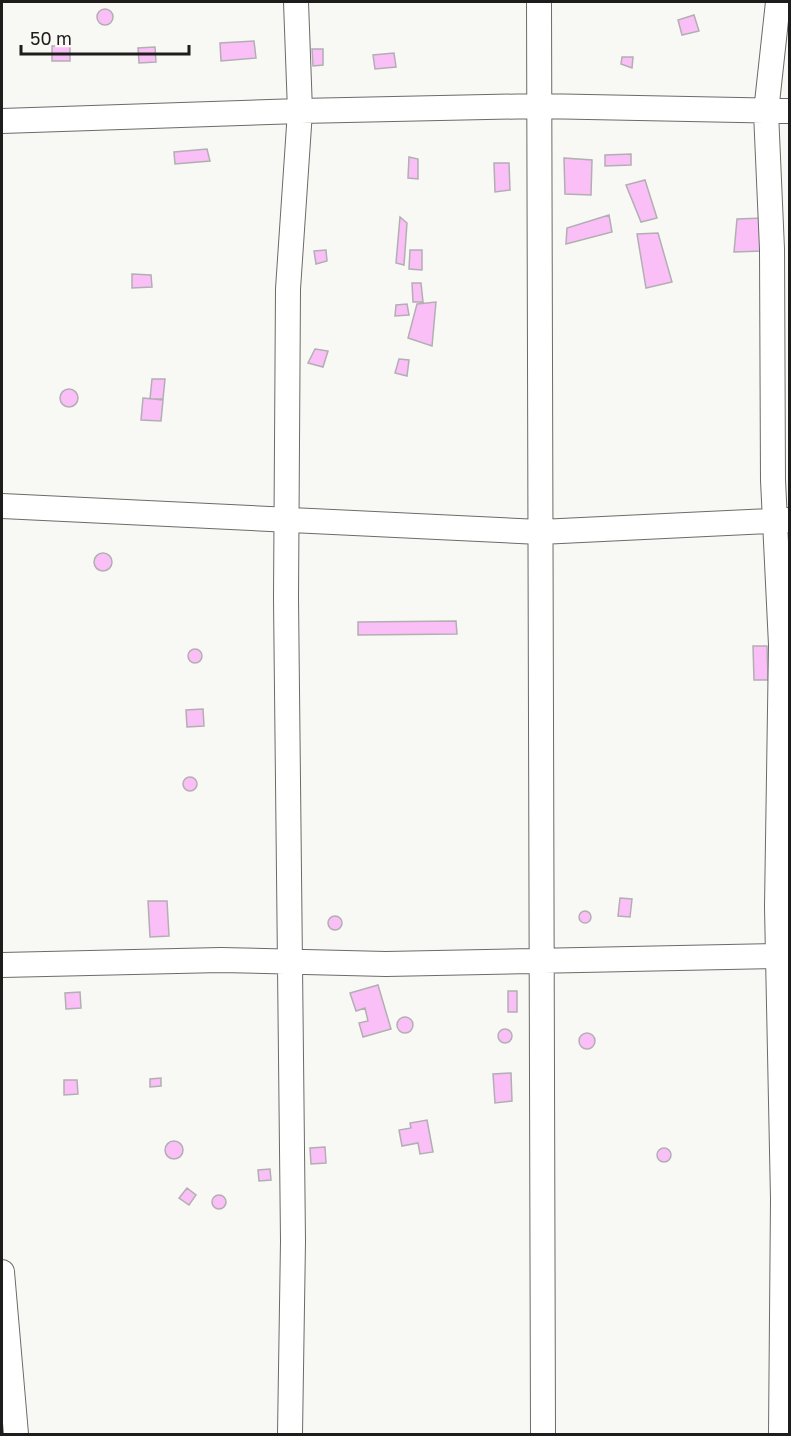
<svg xmlns="http://www.w3.org/2000/svg" width="791" height="1436" font-family="'Golos Text',sans-serif">
	<rect width="100%" height="100%" fill="#f8f8f4"/>
	<path fill="#fabff7" stroke="#b2afb2" stroke-width="1.5" d="M97 17a8 8 0 1 1 16 0a8 8 0 1 1-16 0Z
		M694,15L699,31L682,35L678,20Z
		M254,41L256,58L221,61L220,43Z
		M52,46H70V61H52Z
		M155,47L156,62L139,63L138,48Z
		M312,49H323V65L313,66Z
		M394,53L396,67L375,69L373,55Z
		M622,57H633L632,68L621,64Z
		M207,149L210,161L175,164L174,152Z
		M631,154V165L605,166V155Z
		M409,157L418,159V179L408,178Z
		M564,158L592,160L591,195L565,194Z
		M494,163H509L510,190L495,192Z
		M645,180L657,218L641,222L626,185Z
		M609,215L612,232L566,244L567,228Z
		M400,217L407,223L404,265L396,263Z
		M767,218L763,251L734,252L737,219Z
		M658,233L672,282L646,288L637,234Z
		M326,250L327,261L316,264L314,251Z
		M410,250H422V270L409,269Z
		M132,274L151,275L152,287L132,288Z
		M412,283H421L423,302H413Z
		M436,302L432,346L408,338L417,304Z
		M407,304L409,315L395,316L396,305Z
		M315,349L328,351L323,367L308,363Z
		M399,359L409,360L407,376L395,373Z
		M152,379H165L163,399H150Z
		M60 398a9 9 0 1 1 18 0a9 9 0 1 1-18 0Z
		M143,398L163,400L161,421L141,420Z
		M94 562a9 9 0 1 1 18 0a9 9 0 1 1-18 0Z
		M456,621L457,634L358,635V622Z
		M753,646H767L768,680H754Z
		M188 656a7 7 0 1 1 14 0a7 7 0 1 1-14 0Z
		M203,709L204,726L187,727L186,710Z
		M183 784a7 7 0 1 1 14 0a7 7 0 1 1-14 0Z
		M620,898L632,899L630,917L618,916Z
		M148,901H167L169,936L150,937Z
		M579 917a6 6 0 1 1 12 0a6 6 0 1 1-12 0Z
		M328 923a7 7 0 1 1 14 0a7 7 0 1 1-14 0Z
		M378,985L391,1029L363,1037L359,1023L368,1021L365,1008L356,1011L350,993Z
		M508,991H517V1012H508Z
		M80,992L81,1008L66,1009L65,993Z
		M397 1025a8 8 0 1 1 16 0a8 8 0 1 1-16 0Z
		M498 1036a7 7 0 1 1 14 0a7 7 0 1 1-14 0Z
		M579 1041a8 8 0 1 1 16 0a8 8 0 1 1-16 0Z
		M511,1073L512,1101L495,1103L493,1074Z
		M161,1078V1086L150,1087V1079Z
		M64,1080H77L78,1094L64,1095Z
		M427,1120L433,1152L420,1154L418,1143L402,1146L399,1130L411,1128L410,1123Z
		M165 1150a9 9 0 1 1 18 0a9 9 0 1 1-18 0Z
		M325,1147L326,1163L311,1164L310,1148Z
		M657 1155a7 7 0 1 1 14 0a7 7 0 1 1-14 0Z
		M270,1169L271,1180L259,1181L258,1170Z
		M187,1188L196,1195L189,1205L179,1198Z
		M212 1202a7 7 0 1 1 14 0a7 7 0 1 1-14 0Z"/>
	<g fill="none" stroke-linecap="round" stroke-linejoin="round">
		<defs>
			<path id="street" d="M539,2L543,1434
				M778,2L766,112L772,249L773,480L781,645L777,907L783,1199L781,1434
				M2,121L300,111L538,106L790,111
				M2,506L540,532L790,520
				M2,965L221,960L386,964L778,956L790,959
				M2,1272L16,1434
				M290,1434L293,1241L286,598L288,289L300,111L296,2"/>
		</defs>
		<use href="#street" stroke="#6b6b68" stroke-width="26"/>
		<use href="#street" stroke="#fff" stroke-width="24"/>
	</g>
	<rect width="791" height="1436" fill="none" stroke="#1d1e1c" stroke-width="6"/>
	<path d="M21 45v9h168v-9" fill="none" stroke="#1d1e1c" stroke-width="3"/>
	<text x="30" y="45" font-size="18" fill="#1d1e1c" stroke="#f8f8f4" stroke-width="4.5" paint-order="stroke">50 m</text>
</svg>
